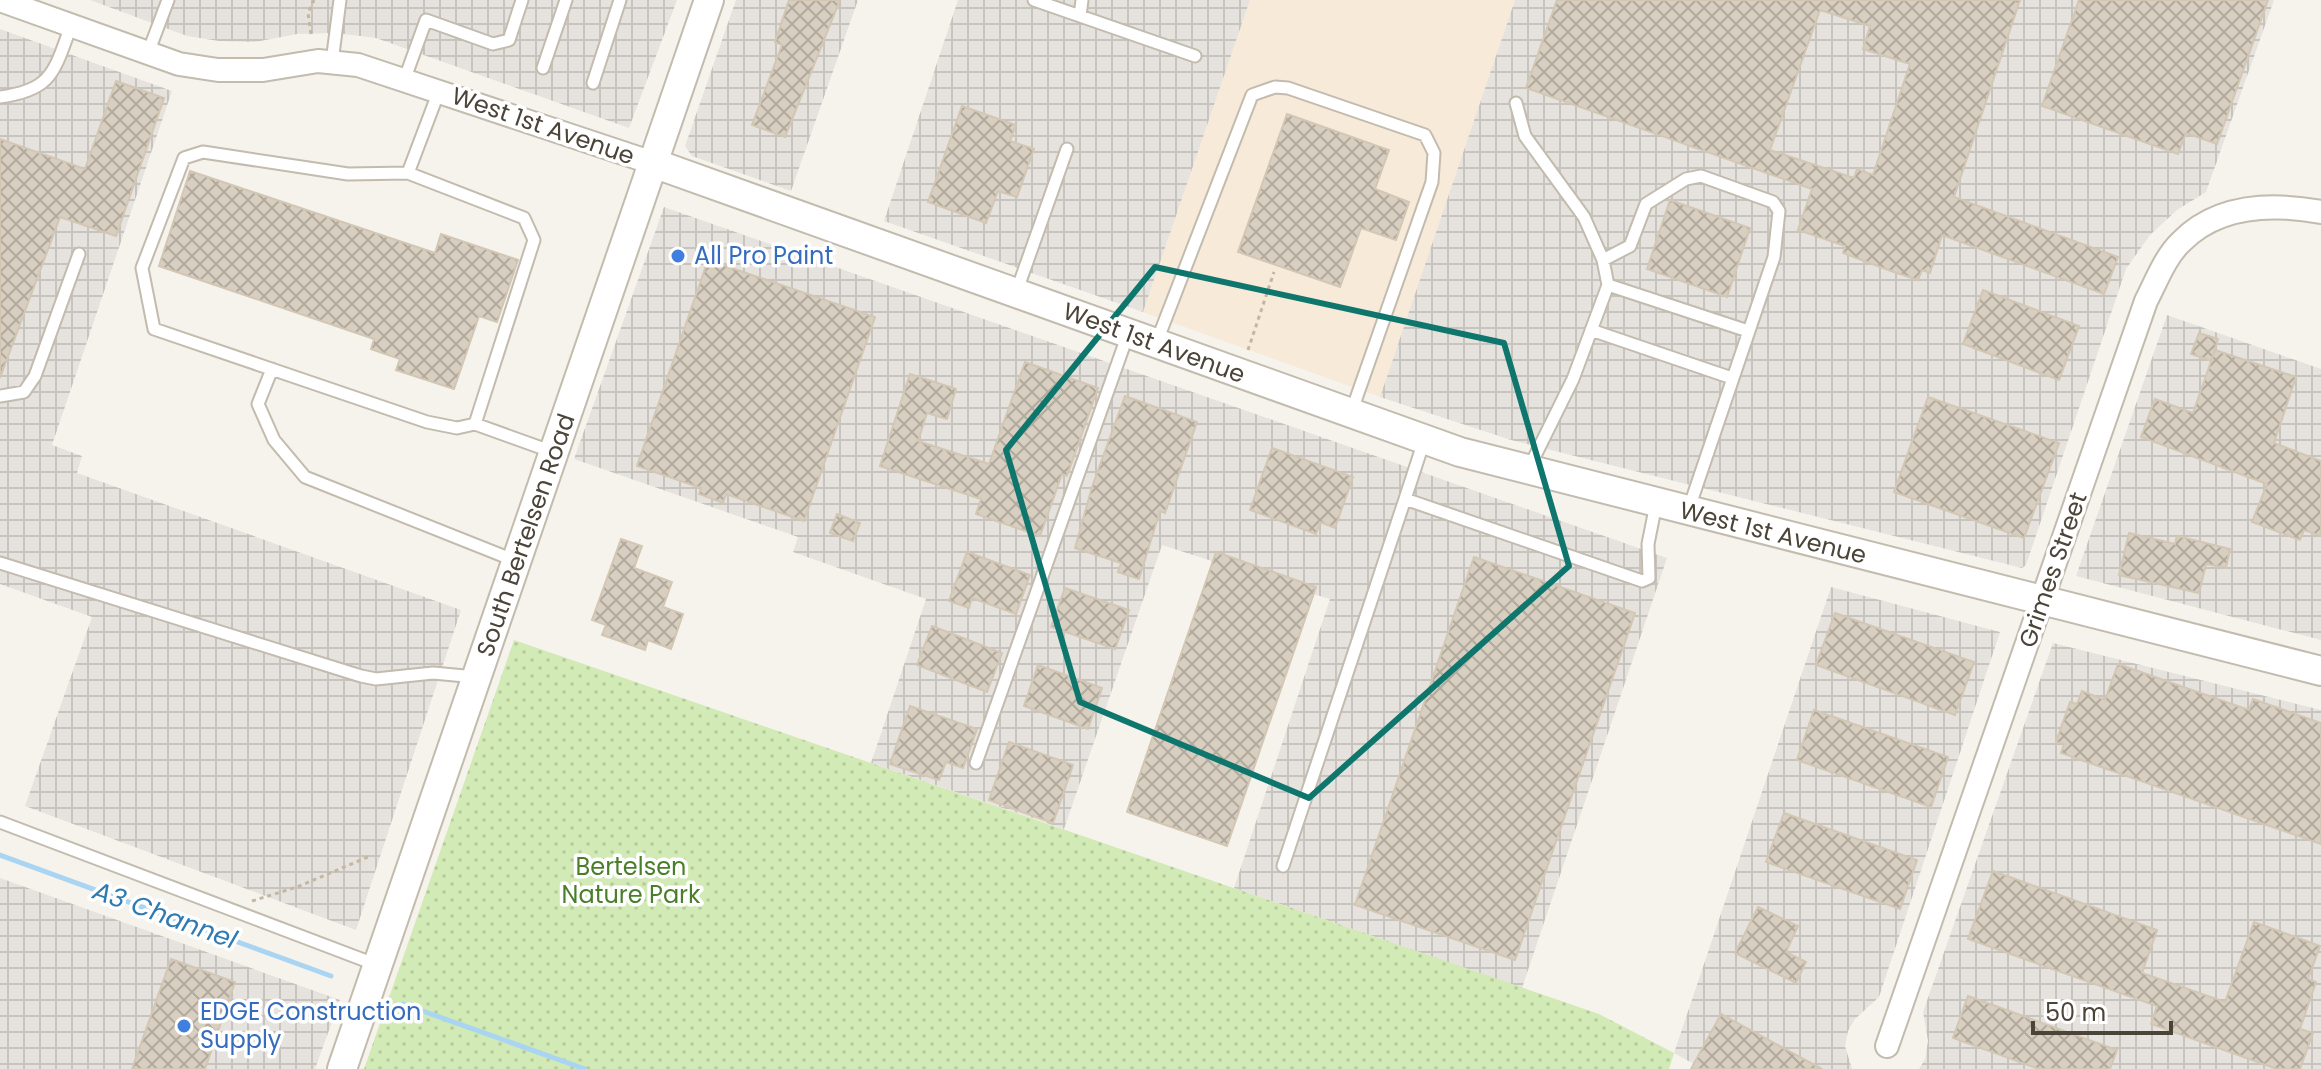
<svg xmlns="http://www.w3.org/2000/svg" width="2321" height="1069" font-family="Poppins,sans-serif">
	<defs>
		<pattern id="industrial-grid" width="8" height="8" patternUnits="userSpaceOnUse" patternTransform="scale(2)"><rect width="8" height="8" fill="#e6e2dd"/><path d="M0 4h8M4 0v8" fill="none" stroke="#c7c3be"/></pattern>
		<pattern id="park-dots" width="8" height="8" patternUnits="userSpaceOnUse" patternTransform="scale(2)"><rect width="8" height="8" fill="#d2eab5"/><path d="M2 2h.1M6 6h.1" fill="none" stroke="#b6ca9c" stroke-width="1.8" stroke-linecap="round"/></pattern>
		<pattern id="building-cross-hatch" width="8" height="8" patternUnits="userSpaceOnUse" patternTransform="scale(2)"><rect width="8" height="8" fill="#d8cfc1"/><path d="M0 0l8 8M0 8l8-8" fill="none" stroke="#b1aa9e"/></pattern>
	</defs>
	<rect width="100%" height="100%" fill="#f6f3ec"/>
	<path fill="#f7ead8" d="M1250,0H1515L1380,397L1143,312Z"/>
	<path fill="url(#industrial-grid)" d="M90,0H677L629,128L376,38L336,33L297,34L255,42L219,41L187,36Z
		M736,0H858L791,191L692,156L685,146Z
		M958,0H1250L1143,312L884,221Z
		M1515,0H2274L2206,192L2177,210L2150,235L2126,269L2026,565L2022,568L1511,440L1380,397Z
		M0,29L172,91L52,445L82,456L77,473L461,610L356,930L25,806L92,617L0,584Z
		M664,207L1667,558L1522,988L1234,888L1330,599L1313,594L1298,642L1205,610L1221,564L1162,545L1064,829L871,763L926,599L793,552L798,537L574,459Z
		M2167,315L2321,369V640L2076,576Z
		M1831,587L2000,632L1879,997L1855,1019L1848,1031L1845,1046L1852,1069H1703L1674,1053Z
		M2053,643L2321,710V1069H1919L1925,1059L1928,1041L1923,1012Z
		M0,878L340,1000L315,1069H0Z"/>
	<path fill="url(#park-dots)" d="M514,640L1599,1014L1674,1053L1669,1069H364Z"/>
	<g fill="none" stroke-linecap="round" stroke-linejoin="round">
		<path stroke="#a9d4f2" stroke-width="5" d="M0,855L331,976
			M403,1004L585,1069"/>
	</g>
	<path fill="url(#building-cross-hatch)" stroke="#d3c7b4" stroke-width="2" fill-rule="evenodd" d="M789,0H840L785,137L752,125L782,45L775,42Z
		M1557,0H2020L1954,197L2118,257L2104,294L1942,235L1930,273L1922,270L1918,280L1891,271L1843,253L1845,246L1798,230L1812,189L1526,88ZM1820,10L1870,26L1863,49L1910,64L1873,175L1857,169L1854,178L1770,150Z
		M2079,0H2268L2217,144L2186,133L2178,154L2042,106Z
		M116,81L164,98L116,236L60,217L0,378V139L85,169Z
		M962,106L1016,125L1010,141L1034,149L1017,197L998,191L986,223L928,202Z
		M1287,114L1389,150L1375,189L1409,202L1396,240L1361,228L1340,287L1238,252Z
		M190,171L435,253L441,234L518,260L497,322L479,316L454,389L396,370L400,359L371,349L374,339L159,266Z
		M1670,200L1750,228L1727,297L1647,269Z
		M708,260L875,317L804,521L726,494L723,503L699,494L701,488L637,466Z
		M1983,290L2079,326L2059,380L1963,344Z
		M2199,333L2218,339L2211,361L2191,354Z
		M2215,350L2296,377L2274,443L2321,461V536L2304,530L2300,540L2252,522L2267,484L2141,437L2155,399L2193,413Z
		M1025,362L1098,388L1067,476L1062,474L1040,536L976,514L981,499L880,466L910,374L956,389L947,419L927,413L918,441L989,464Z
		M1125,396L1197,422L1165,513L1160,511L1139,579L1118,572L1121,563L1075,548L1092,487Z
		M1928,397L2059,443L2024,538L1894,492Z
		M1272,448L1353,477L1335,528L1320,522L1316,534L1250,510Z
		M837,514L860,523L853,541L830,533Z
		M2129,533L2175,544L2177,536L2230,549L2226,568L2206,564L2199,593L2119,575Z
		M621,539L642,546L634,568L672,582L663,607L683,614L671,649L648,640L645,650L602,635L606,625L592,620Z
		M967,552L1030,575L1016,614L972,598L969,608L949,601Z
		M1216,552L1316,587L1227,846L1127,812Z
		M1474,557L1635,613L1515,960L1355,905Z
		M1065,588L1129,610L1115,649L1051,627Z
		M1835,613L1974,662L1955,715L1816,665Z
		M932,626L1002,653L987,692L917,665Z
		M2118,664L2249,710L2253,699L2321,723V844L2061,753L2064,744L2056,742L2070,702L2077,704L2082,691L2105,700Z
		M1038,665L1102,688L1088,729L1024,706Z
		M910,706L977,729L963,768L946,762L939,780L890,764Z
		M1814,710L1948,757L1931,807L1797,760Z
		M1009,742L1073,765L1053,823L989,800Z
		M1784,813L1917,860L1900,909L1766,862Z
		M1993,871L2157,930L2142,973L2225,1002L2254,922L2320,946L2308,979L2316,982L2300,1029L2313,1033L2300,1069H2277L2151,1024L2157,1006L1968,939Z
		M1758,907L1798,926L1786,952L1806,962L1796,983L1735,953Z
		M171,959L235,982L205,1069H132Z
		M1968,996L2117,1050L2110,1069H2039L1953,1038Z
		M1721,1014L1822,1069H1691Z"/>
	<g fill="none" stroke-linecap="round" stroke-linejoin="round">
		<defs>
			<path id="service" d="M1034,0L1195,56
				M1080,16L1082,0
				M148,53L168,0
				M332,62L340,0
				M543,68L566,0
				M405,78L426,20L493,44L509,40L522,0
				M593,83L620,0
				M0,97C53,90 54,71 71,26
				M1516,103L1525,136L1584,217L1603,260L1608,285L1573,379L1528,470
				M408,173L348,174L203,152L184,158L142,268L154,329L427,422L457,428L475,424L534,240L524,218L408,173L439,91
				M1603,260L1630,246L1646,204L1686,179L1701,176L1773,202L1779,211L1774,257L1688,511
				M1608,285L1748,331
				M1016,293L1067,149
				M1591,330L1732,378
				M1157,341L1252,95L1275,87L1288,88L1425,135L1434,153L1432,182L1351,413
				M272,369L258,404L274,440L305,477L516,561
				M0,396L24,392L35,376L79,254
				M475,424L553,452
				M1424,441L1405,499L1642,581L1649,578L1648,544L1656,504
				M0,563L361,676L376,679L433,673L476,677
				M976,763L1128,334
				M0,822L377,965
				M1283,866L1405,499"/>
			<path id="minor" d="M0,0L179,64L218,70H263L318,61L358,65L653,163
				M1887,1046L2146,301C2156,282 2165,257 2181,242C2218,204 2272,203 2321,212"/>
			<path id="tertiary" d="M653,163L1460,452L2321,671
				M342,1069L709,0"/>
		</defs>
		<use href="#service" stroke="#c2bbae" stroke-width="15"/>
		<use href="#minor" stroke="#c2bbae" stroke-width="26"/>
		<use href="#tertiary" stroke="#c2bbae" stroke-width="32"/>
		<path stroke="#c4b79f" stroke-width="3" stroke-dasharray="4 4" stroke-linecap="butt" d="M311,34L308,13L314,0
			M1248,350L1274,272
			M252,901L297,887L368,857"/>
		<use href="#service" stroke="#fff" stroke-width="11"/>
		<use href="#minor" stroke="#fff" stroke-width="22"/>
		<use href="#tertiary" stroke="#fff" stroke-width="28"/>
	</g>
	<path fill="none" stroke="#0f766e" stroke-width="6" stroke-linejoin="round" d="M1155,267L1504,343L1569,566L1309,798L1080,702L1006,450Z"/>
	<g fill="#3f7fe0" stroke="#fff" stroke-width="3">
		<circle cx="678" cy="256" r="8"/>
		<circle cx="184" cy="1026" r="8"/>
	</g>
	<g text-anchor="middle" stroke-width="7" stroke-linejoin="round" paint-order="stroke">
		<g font-size="24" fill="#4b4439" stroke="#fff">
			<text transform="translate(543 126) rotate(19)" y="8">West 1st Avenue</text>
			<text transform="translate(1154 343) rotate(20)" y="8">West 1st Avenue</text>
			<text transform="translate(1773 533) rotate(14)" y="8">West 1st Avenue</text>
			<text transform="translate(526 535) rotate(-71)" y="8">South Bertelsen Road</text>
			<text transform="translate(2053 570) rotate(-71)" y="8">Grimes Street</text>
		</g>
		<g font-size="24" fill="#366cbe" stroke="#fff" text-anchor="start">
			<text x="694" y="264">All Pro Paint</text>
			<text x="200" y="1020">EDGE Construction<tspan x="200" dy="28">Supply</tspan></text>
		</g>
		<g font-size="24" fill="#4a7f2a" stroke="#fff">
			<text x="631" y="875">Bertelsen<tspan x="631" dy="28">Nature Park</tspan></text>
		</g>
		<g font-size="26" font-style="italic" fill="#2e7ab2" stroke="#fff">
			<text transform="translate(165 915) rotate(20)" y="9">A3 Channel</text>
		</g>
	</g>
	<path d="M2033 1021v12h138v-12" fill="none" stroke="#4b4439" stroke-width="4"/>
	<text x="2045" y="1021" font-size="24" fill="#4b4439" stroke="#ffffff" stroke-width="6" paint-order="stroke">50 m</text>
</svg>
